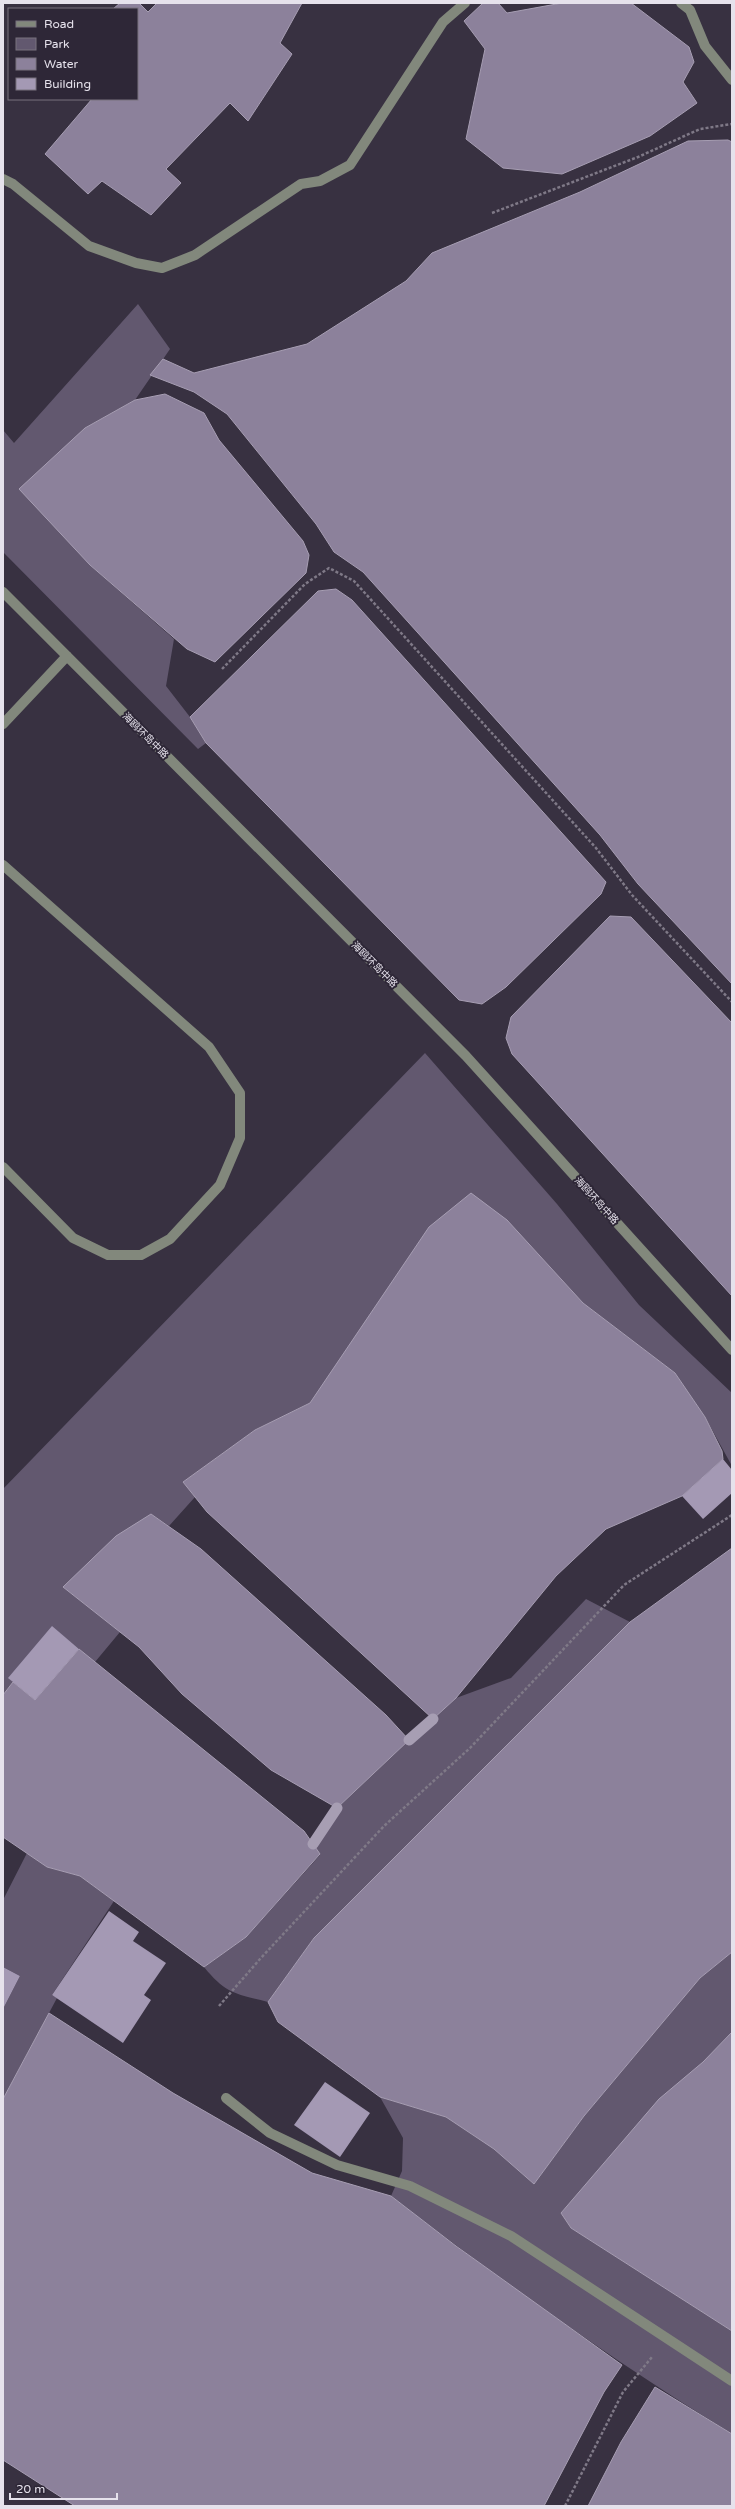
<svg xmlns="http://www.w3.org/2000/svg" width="735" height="2509" font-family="'Varela Round','Noto Sans SC',sans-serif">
	<rect width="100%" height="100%" fill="#383141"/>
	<path fill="#62586f" d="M138,304L170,349L135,400L85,428L90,565L174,639L166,686L190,717L206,743L198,749L3,552V430L14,443Z
		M425,1053L557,1204L639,1305L732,1393V1466L705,1417L675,1373L583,1303L507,1220L330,1376L310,1403L255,1430L183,1482L195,1497L169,1526L151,1514L63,1587L120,1632L95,1662L52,1627L9,1678L13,1682L3,1695V1489Z
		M586,1599L630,1622L314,1938L268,2002C236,1994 226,1994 204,1967L246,1937L320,1855L313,1844L337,1808L409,1740L456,1698L511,1678Z
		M27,1853L47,1867L80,1876L114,1901L52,1995L57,1998L3,2099V2009L20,1976L3,1967V1900Z
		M732,1952V2032L561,2213L571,2228L732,2331V2434C614,2361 501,2281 391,2196L402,2171L403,2138L380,2097L446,2117L494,2149L534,2184L584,2116L700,1978Z"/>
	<path fill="#8c819b" stroke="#a79eb3" d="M120,3H139L148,12L157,3H302L280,43L292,54L248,121L230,103L166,169L181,183L151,215L102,181L88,194L45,154L92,99H137V9H113Z
		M483,3H498L507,13L562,3H631L689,47L694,62L683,82L697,103L650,136L562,174L503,168L466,139L485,49L464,21Z
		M728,140L732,142V984L638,884L600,835L363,572L334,552L316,524L227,414L194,392L150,375L163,359L194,373L307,344L406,281L432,253L580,192L688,141Z
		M165,394L204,413L219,440L303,541L309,555L306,573L215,662L187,649L90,565L19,489L85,428L135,400Z
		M336,589L352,600L606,882L601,894L506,987L482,1004L459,1000L206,743L190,717L318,591Z
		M610,916L631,917L732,1023V1296L512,1054L506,1038L511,1017Z
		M471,1193L507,1220L583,1303L675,1373L705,1417L722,1451L723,1459L682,1496L606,1529L556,1576L456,1698L433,1719L207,1512L183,1482L255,1430L310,1403L429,1227Z
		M151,1514L201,1549L386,1715L409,1740L337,1808L271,1770L182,1694L139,1647L63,1587L116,1536Z
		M732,1548V1952L700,1978L584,2116L534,2184L494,2149L446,2117L380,2097L278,2022L268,2002L314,1938L630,1622Z
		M79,1649L304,1831L320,1854L246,1937L204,1967L80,1876L47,1867L3,1837V1695L13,1682L35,1700Z
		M49,2013L173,2093L312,2173L391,2196L456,2246L622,2365L604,2392L544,2506H75L3,2460V2099Z
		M732,2032V2331L571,2228L561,2213L659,2099L703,2062Z
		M655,2387L732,2434V2506H588L621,2442Z"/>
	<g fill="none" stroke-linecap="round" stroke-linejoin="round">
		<path stroke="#a79eb3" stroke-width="11" d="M409,1740L433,1719
			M313,1844L337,1808"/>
	</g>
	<path fill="#a499b4" d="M723,1459L732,1470V1493L703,1519L682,1496Z
		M52,1626L79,1649L35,1700L8,1678Z
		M109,1911L139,1932L133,1941L166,1963L144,1995L151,2000L123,2043L52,1995Z
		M3,1967L20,1976L3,2009Z
		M325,2082L370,2113L340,2157L294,2125Z"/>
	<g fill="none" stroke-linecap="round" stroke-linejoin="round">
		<path stroke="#7f7987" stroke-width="2.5" stroke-dasharray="3 2" stroke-linecap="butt" d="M492,213L638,157L700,129L732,124
			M222,669L305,584L329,568L354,581L596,848L632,895L732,1002
			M219,2006L260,1959L384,1826L470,1748L624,1585L732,1515
			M565,2506L623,2392L652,2357"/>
		<path stroke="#82887c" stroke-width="10" d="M681,3L690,10L705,46L732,80
			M3,179L13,184L89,246L136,263L162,268L195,255L301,184L320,181L350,165L443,22L465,3
			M3,592L466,1056L732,1350
			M3,724L67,656
			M3,865L209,1047L240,1093V1138L220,1185L170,1239L141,1255H108L73,1238L3,1167
			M226,2098L270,2133L337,2165L410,2186L511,2236L732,2381"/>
	</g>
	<g text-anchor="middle" stroke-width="4" stroke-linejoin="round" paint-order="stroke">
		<g font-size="10" fill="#e6e2ec" stroke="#2e2737">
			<text transform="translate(146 735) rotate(45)" y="4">海鸥环岛中路</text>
			<text transform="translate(375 964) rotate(45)" y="4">海鸥环岛中路</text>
			<text transform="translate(597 1200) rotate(48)" y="4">海鸥环岛中路</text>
		</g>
	</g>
	<rect width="735" height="2509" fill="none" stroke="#e6e2ec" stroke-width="8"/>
	<rect x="8" y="8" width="130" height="92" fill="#2e2737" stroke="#78727f"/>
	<rect x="16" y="21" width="20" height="6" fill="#82887c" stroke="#78727f"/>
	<text x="44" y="28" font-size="12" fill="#e6e2ec">Road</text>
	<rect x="16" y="38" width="20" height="12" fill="#62586f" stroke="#78727f"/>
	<text x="44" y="48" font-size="12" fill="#e6e2ec">Park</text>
	<rect x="16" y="58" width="20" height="12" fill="#8c819b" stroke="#78727f"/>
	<text x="44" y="68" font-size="12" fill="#e6e2ec">Water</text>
	<rect x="16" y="78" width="20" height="12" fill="#a499b4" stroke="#78727f"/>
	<text x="44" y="88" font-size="12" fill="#e6e2ec">Building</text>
	<path d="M10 2493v6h107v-6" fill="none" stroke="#e6e2ec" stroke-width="2"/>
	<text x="16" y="2493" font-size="12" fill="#e6e2ec" stroke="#2e2737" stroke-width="3" paint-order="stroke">20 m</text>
</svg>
